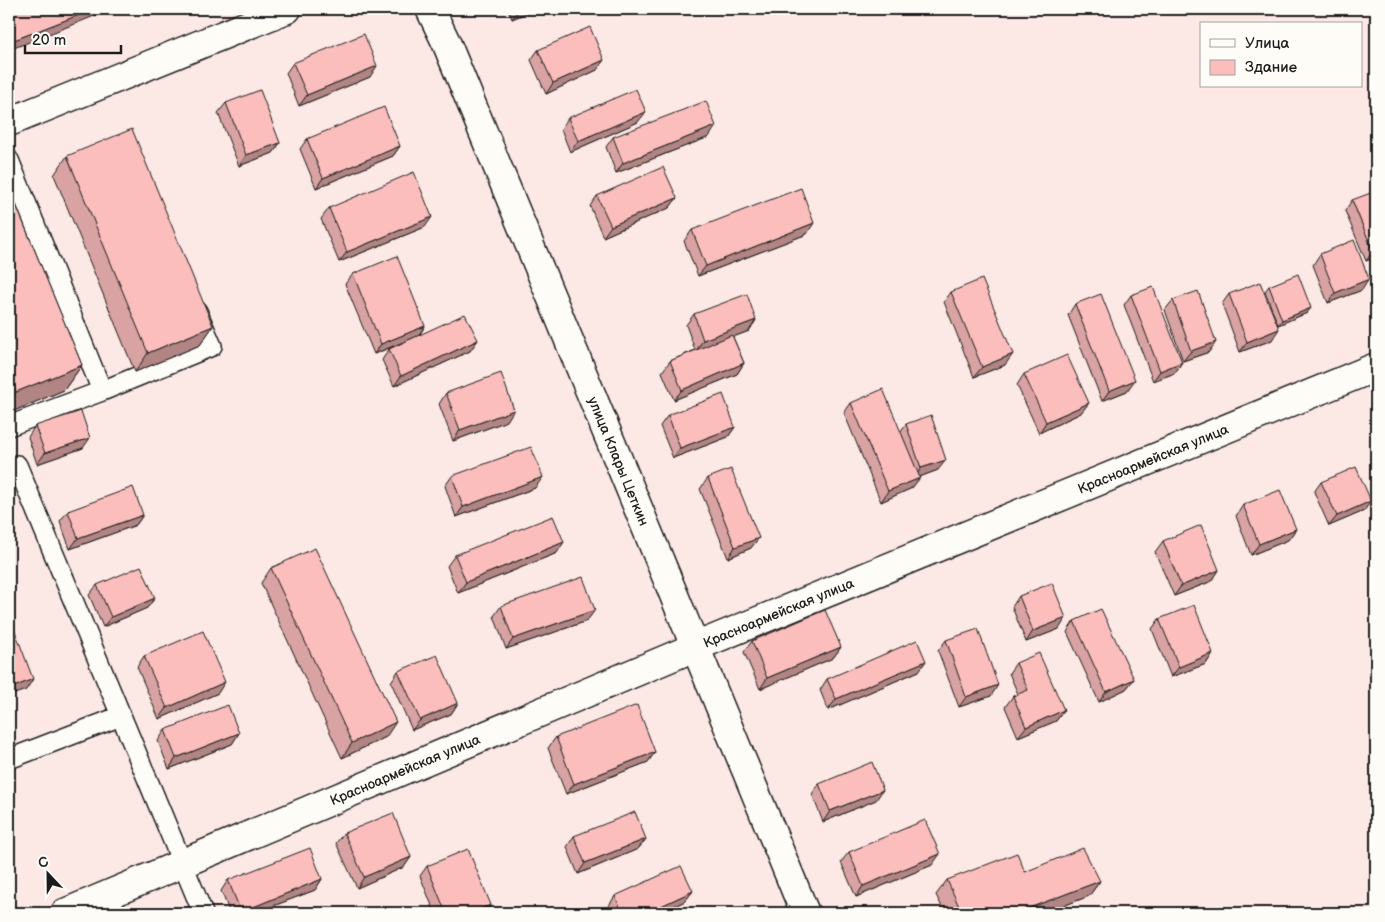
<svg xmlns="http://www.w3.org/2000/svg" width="1385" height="922" font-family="'Balsamiq Sans',sans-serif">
	<rect width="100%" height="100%" fill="#fce9e5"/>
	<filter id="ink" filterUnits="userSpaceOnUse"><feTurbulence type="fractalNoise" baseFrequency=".02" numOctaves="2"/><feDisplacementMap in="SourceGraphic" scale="10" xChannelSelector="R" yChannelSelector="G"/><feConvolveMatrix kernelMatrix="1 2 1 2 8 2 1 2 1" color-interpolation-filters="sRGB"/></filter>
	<g filter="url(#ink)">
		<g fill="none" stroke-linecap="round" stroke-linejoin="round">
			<defs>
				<path id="service" d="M9,160L102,391
					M9,426L102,391L212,346L197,311
					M17,465L203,913
					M9,759L121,716"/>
				<g id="minor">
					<path d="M9,122L287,9"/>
					<path id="s1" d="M65,913L695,647L1376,367"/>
				</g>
				<g id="secondary">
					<path id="s2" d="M430,9L446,42L805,913"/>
				</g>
			</defs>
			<use href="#service" stroke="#1c1c1c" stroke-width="22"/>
			<use href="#minor" stroke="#1c1c1c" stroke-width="31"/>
			<use href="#secondary" stroke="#1c1c1c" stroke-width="31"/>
			<use href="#service" stroke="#fdfcf7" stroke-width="19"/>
			<use href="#minor" stroke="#fdfcf7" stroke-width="28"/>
			<use href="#secondary" stroke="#fdfcf7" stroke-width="28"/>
		</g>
		<path fill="#d8a3a2" stroke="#1c1c1c" d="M508,9H536L512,19Z
			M538,50L597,70L546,94L531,60Z
			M293,63L370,77L299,106L286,73Z
			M226,103L280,143L273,153L239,166L218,113Z
			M568,118L638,122L570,152L561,129Z
			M613,137H709L616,173L606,147Z
			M307,139L400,146L393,156L316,188L300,149Z
			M67,156L213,326L200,345L135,372L54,175Z
			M9,188L82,365L64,390L9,413Z
			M597,196L677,198L669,208L603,237L590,206Z
			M1352,200L1376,257L1366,261L1345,211Z
			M329,208L425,227L339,262L321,219Z
			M692,230L807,234L698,276L684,241Z
			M1320,254L1362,290L1328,303L1313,265Z
			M353,274L425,326L419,336L478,340L470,351L394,386L382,360L389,349L407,341L374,354L345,284Z
			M1269,286L1307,313L1278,325L1265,291Z
			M951,292L1005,365L974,377L944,302Z
			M1229,294L1272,340L1240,352L1222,304Z
			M1131,295L1182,362L1175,373L1153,381L1124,305Z
			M1173,300L1209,352L1183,361L1165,310Z
			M1075,304L1127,391L1102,401L1068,315Z
			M694,314L756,320L749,331L733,337L744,363L737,374L674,400L662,372L670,361L695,350L686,325Z
			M1024,374L1081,413L1039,433L1017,385Z
			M446,393L507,421L453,441L439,404Z
			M851,403L900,432L906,424L938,470L919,477L912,488L881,502L844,413Z
			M668,415L735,427L728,437L673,458L660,426Z
			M35,426L83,448L37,464L28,437Z
			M452,476L535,488L456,517L445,486Z
			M708,478L751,548L728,558L700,489Z
			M1321,482L1364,511L1329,526L1314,492Z
			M1243,505L1296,529L1288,540L1251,555L1236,516Z
			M68,511L143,515L136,525L70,549L60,521Z
			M1163,541L1219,570L1212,581L1174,596L1155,552Z
			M557,553L458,593L447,566L455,555Z
			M271,568L386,737L342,758L261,583Z
			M97,585L155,598L147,608L103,627L89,595Z
			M1019,596L1059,629L1026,642L1012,607Z
			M501,606L587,621L506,649L494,616Z
			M1159,619L1213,653L1206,664L1171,677L1152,629Z
			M1074,621L1134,679L1126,689L1099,702L1067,632Z
			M946,640L991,696L959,707L938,651Z
			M752,641L841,647L833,658L760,689L744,652Z
			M144,656L218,693L159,719L137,667Z
			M1016,663L1064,710L1056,721L1018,737L1005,707L1013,696L1018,694L1009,673Z
			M398,671L458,703L451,714L412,730L391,682Z
			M919,671L828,710L820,690L827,679Z
			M165,730L239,733L232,744L169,769L158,741Z
			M556,737L655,752L648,762L566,794L548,748Z
			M819,784L876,800L823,822L812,794Z
			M344,833L411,857L404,867L357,888L336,843Z
			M574,836L646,839L638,849L578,874L567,847Z
			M849,852L932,865L856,897L841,862Z
			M427,866L491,905L485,913H435L420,876Z
			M1025,872L1100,881L1089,896L1045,913H945L936,895L947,880Z
			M322,879L315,890L255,913H230L221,891L228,880Z
			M693,891L685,901L660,913H611L608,907L615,896Z"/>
		<path fill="#b08584" stroke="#1c1c1c" d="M94,9H109L107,11L9,50V42Z
			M519,9H536L512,19Z
			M604,60L597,70L546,94L553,83Z
			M377,66L370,77L299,106L307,95Z
			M646,112L638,122L570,152L578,141Z
			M716,126L709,137L616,173L623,163Z
			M280,143L273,153L239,166L246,155Z
			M400,146L393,156L316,188L323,178Z
			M677,198L669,208L603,237L611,226Z
			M432,217L425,227L339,262L347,252Z
			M814,223L807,234L698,276L706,266Z
			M1376,249V257L1366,261L1373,251Z
			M1369,279L1362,290L1328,303L1335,293Z
			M1311,308L1307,313L1278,325L1282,320Z
			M756,320L749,331L696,351L703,340Z
			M213,326L200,345L135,372L148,353Z
			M425,326L418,336L374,354L381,344Z
			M1279,329L1272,340L1240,352L1247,342Z
			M478,340L470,351L394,386L401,376Z
			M1216,342L1209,352L1183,361L1191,351Z
			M1013,354L1005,365L974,377L982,367Z
			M1182,362L1175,373L1153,381L1160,371Z
			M744,363L737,374L674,400L682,390Z
			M82,365L64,390L9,413V403L16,392Z
			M1135,380L1127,391L1102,401L1109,391Z
			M1089,403L1081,413L1039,433L1046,422Z
			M514,410L507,421L453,441L460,430Z
			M735,427L728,437L673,458L680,448Z
			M90,438L83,448L37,464L45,453Z
			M946,460L938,470L914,479L921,468Z
			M543,477L535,488L456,517L463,507Z
			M920,478L912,488L881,502L888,491Z
			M1371,501L1364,511L1329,526L1337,516Z
			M143,515L136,525L70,549L78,538Z
			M1296,529L1288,540L1251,555L1259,544Z
			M759,538L751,548L728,558L735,547Z
			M564,542L557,553L458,593L466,582Z
			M1219,570L1212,581L1174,596L1181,586Z
			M155,598L147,608L103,627L111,617Z
			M595,610L587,621L506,649L513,639Z
			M1066,618L1059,629L1026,642L1033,631Z
			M841,647L833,658L760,689L767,678Z
			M1213,653L1206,664L1171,677L1179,667Z
			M926,661L919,671L828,710L836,699Z
			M33,679L26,690L9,696V689Z
			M1134,679L1126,689L1099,702L1106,692Z
			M225,682L218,693L159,719L167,708Z
			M998,685L991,696L959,707L966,697Z
			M458,703L451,714L412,730L420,720Z
			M1064,710L1056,721L1018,737L1026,727Z
			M396,722L386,737L342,758L352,743Z
			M239,733L232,744L169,769L176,758Z
			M655,752L648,762L566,794L574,784Z
			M883,790L876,800L823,822L830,811Z
			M646,839L638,849L578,874L585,863Z
			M940,854L932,865L856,897L863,886Z
			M411,857L404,867L357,888L364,877Z
			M322,879L315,890L255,913H239L241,912Z
			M1100,881L1089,896L1045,913H1016Z
			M693,891L685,901L660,913H646Z
			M491,905L485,913H470Z"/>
		<path fill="#fbbebc" stroke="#1c1c1c" d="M9,9H94L9,42Z
			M590,27L604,60L553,83L538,50Z
			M364,34L377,66L307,95L293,63Z
			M636,89L646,112L578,141L568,118Z
			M260,90L280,143L246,155L226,103Z
			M706,101L716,126L623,163L613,137Z
			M384,107L400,146L323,178L307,139Z
			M132,129L213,326L148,353L67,156Z
			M663,167L677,198L611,226L597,196Z
			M414,172L432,217L347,252L329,208Z
			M9,188L82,365L16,392L9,373Z
			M801,188L814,223L706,266L692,230Z
			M1376,191V249L1373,251L1352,200Z
			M1354,240L1369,279L1335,293L1320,254Z
			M397,256L425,326L381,344L353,274Z
			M1298,274L1311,308L1282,320L1269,286Z
			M982,279L1013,354L982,367L951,292Z
			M1260,282L1279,329L1247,342L1229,294Z
			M1153,287L1182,362L1160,371L1131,295Z
			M1198,291L1216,342L1191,351L1173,300Z
			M747,294L756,320L703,340L694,314Z
			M1101,294L1135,380L1109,391L1075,304Z
			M465,314L478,340L401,376L389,349Z
			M732,335L744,363L682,390L670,361Z
			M1067,355L1089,403L1046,422L1024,374Z
			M501,373L514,410L460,430L446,393Z
			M883,389L920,478L888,491L851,403Z
			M723,394L735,427L680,448L668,415Z
			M81,411L90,438L45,453L35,426Z
			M931,415L946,460L921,468L906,424Z
			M531,447L543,477L463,507L452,476Z
			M1356,467L1371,501L1337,516L1321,482Z
			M731,469L759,538L735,547L708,478Z
			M133,487L143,515L78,538L68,511Z
			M1280,490L1296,529L1259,544L1243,505Z
			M553,516L564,542L466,582L455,555Z
			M1201,525L1219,570L1181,586L1163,541Z
			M315,548L396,722L352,743L271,568Z
			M141,566L155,598L111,617L97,585Z
			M583,577L595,610L513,639L501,606Z
			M1052,583L1066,618L1033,631L1019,596Z
			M1194,605L1213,653L1179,667L1159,619Z
			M1101,609L1134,679L1106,692L1074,621Z
			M825,610L841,647L767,678L752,641Z
			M12,623L33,679L9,689V625Z
			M978,629L998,685L966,697L946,640Z
			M203,631L225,682L167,708L144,656Z
			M917,640L926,661L836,699L827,679Z
			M1039,653L1064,710L1026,727L1013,696L1028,690L1016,663Z
			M437,655L458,703L420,720L398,671Z
			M228,705L239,733L176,758L165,730Z
			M637,705L655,752L574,784L556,737Z
			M872,762L883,790L830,811L819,784Z
			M635,812L646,839L585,863L574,836Z
			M393,813L411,857L364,877L344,833Z
			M925,820L940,854L863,886L849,852Z
			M310,848L322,879L241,912L228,880Z
			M1083,848L1100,881L1016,913H962L947,880L1017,853L1025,872Z
			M468,849L491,905L470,913H446L427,866Z
			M681,866L693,891L646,913H623L615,896Z"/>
	</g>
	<g text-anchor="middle" stroke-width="5" stroke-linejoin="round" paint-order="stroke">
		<g font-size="14" fill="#1c1c1c" stroke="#fdfcf7">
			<text dy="5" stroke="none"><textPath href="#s1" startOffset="1179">Красноармейская улица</textPath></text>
			<text dy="5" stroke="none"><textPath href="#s2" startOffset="490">улица Клары Цеткин</textPath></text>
			<text dy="5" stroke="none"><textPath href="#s1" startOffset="774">Красноармейская улица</textPath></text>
			<text dy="5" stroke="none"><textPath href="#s1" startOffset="369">Красноармейская улица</textPath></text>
		</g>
	</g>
	<rect width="1385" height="922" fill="none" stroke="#fdfcf7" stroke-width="30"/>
	<rect x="15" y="15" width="1355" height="892" fill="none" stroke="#1c1c1c" stroke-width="2" filter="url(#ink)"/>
	<rect x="1200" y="22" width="162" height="65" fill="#fdfcf7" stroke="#a3a29f"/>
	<rect x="1210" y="39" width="25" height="8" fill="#fdfcf7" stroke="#a3a29f"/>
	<text x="1245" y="48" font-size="15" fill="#1c1c1c">Улица</text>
	<rect x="1210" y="60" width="25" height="15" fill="#fbbebc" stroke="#a3a29f"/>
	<text x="1245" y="72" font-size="15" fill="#1c1c1c">Здание</text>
	<g transform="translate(48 874) rotate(338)" stroke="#fdfcf7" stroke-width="4" paint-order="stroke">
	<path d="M0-4L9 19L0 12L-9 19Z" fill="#1c1c1c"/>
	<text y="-8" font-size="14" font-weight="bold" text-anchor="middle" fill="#1c1c1c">С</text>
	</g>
	<path d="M25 45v8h96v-8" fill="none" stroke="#1c1c1c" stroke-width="2.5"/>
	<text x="32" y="45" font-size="15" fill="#1c1c1c" stroke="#fdfcf7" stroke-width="4" paint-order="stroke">20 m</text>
</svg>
